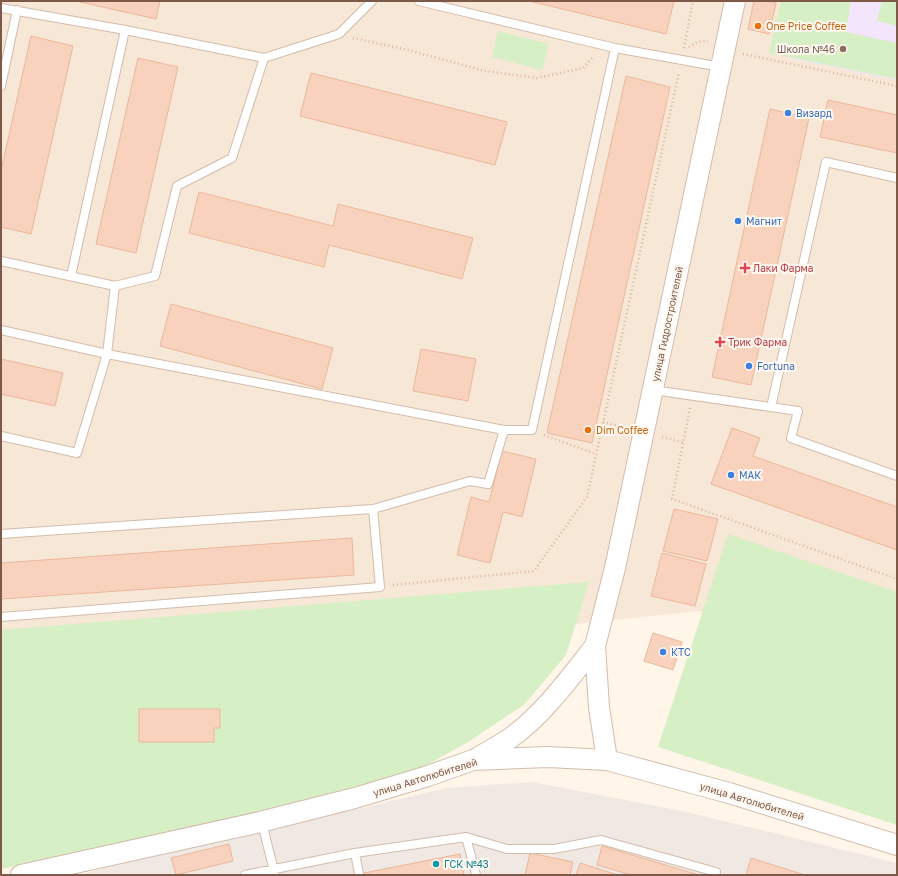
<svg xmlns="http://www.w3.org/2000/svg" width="898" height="876" font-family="'Golos Text',sans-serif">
	<rect width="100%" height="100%" fill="#fff5e9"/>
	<path fill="#f7e7d6" d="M1,1H897V638L698,611L1,685Z"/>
	<path fill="#f0e8e2" d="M532,782L682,811L897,863V875H80L124,862L264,831L447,788Z"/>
	<path fill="#f2e5fc" d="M782,1H897V80L788,58L792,41Z"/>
	<path fill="#d7efc5" d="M781,1H851L846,32L897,43V79L769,53Z
		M882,1H897V26L877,21Z
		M498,31L549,44L542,70L492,57Z
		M728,534L897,592V825L658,747Z
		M589,582L566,655L525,704L468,742L416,771L355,792L1,869V630Z"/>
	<path fill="#f8d2bd" stroke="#ecb79b" d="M76,1H160L156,19Z
		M529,1H674L666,34Z
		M754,1H768L776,3L769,34L748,29Z
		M31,36L73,46L31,234L1,227V171Z
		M138,58L178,67L136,253L96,244Z
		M311,73L507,122L495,165L300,116Z
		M626,76L670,87L592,443L547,433Z
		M828,100L897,115V153L820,137Z
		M770,109L809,118L751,385L712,377Z
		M199,192L333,226L338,204L473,238L462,279L329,245L324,267L189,233Z
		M171,304L333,348L322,389L160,346Z
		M421,349L476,359L468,401L413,391Z
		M1,359L63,373L55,406L1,394Z
		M732,428L760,438L753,456L897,507V550L711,484Z
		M502,451L536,459L522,517L503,512L490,563L457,555L471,497L489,502Z
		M674,509L718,519L707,561L663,551Z
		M352,538L354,575L1,599V563Z
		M662,553L706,564L695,606L651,596Z
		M653,633L682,642L673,670L644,661Z
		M139,709H220V728H214V742H139Z
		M229,844L233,861L176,875L171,858Z
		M602,846L699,875H631L597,865Z
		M530,853L573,862L570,875H525Z
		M460,854L464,875H353L359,874Z
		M751,858L805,875H746Z
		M580,863L618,875H576Z"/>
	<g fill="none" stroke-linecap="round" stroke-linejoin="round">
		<defs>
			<path id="service" d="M419,1L615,48L721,67
				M1,8L125,30L264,58L339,34L372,1
				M1,86L17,10
				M1,261L115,286
				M71,276L125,30
				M1,330L107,354L115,286L155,276L177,186L232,158L264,58
				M653,390L798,411L791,438L897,476
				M771,407L826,162L897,178
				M1,436L77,453L107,354L504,430H532L615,48
				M1,534L373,509L470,481L488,484L504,430
				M1,617L380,587L373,509
				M260,823L264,831L275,875
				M466,837L507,849H554L601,840L716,872
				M355,853L466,837L476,875
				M245,875L355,853L359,874"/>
			<path id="tertiary" d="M477,758C487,752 499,746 509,739C543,715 569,679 595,646
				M607,760L599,707L595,646L615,568L735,1
				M21,875L260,822L355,798L428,776L473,760L548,757L607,760L729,793L897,845"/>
		</defs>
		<use href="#service" stroke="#d3bcac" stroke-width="10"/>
		<use href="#tertiary" stroke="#d3bcac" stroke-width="22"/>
		<path stroke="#deb59f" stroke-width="2.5" stroke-dasharray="1 3" stroke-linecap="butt" d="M353,38L408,50L485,71L537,78L583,68L594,56
			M689,47L697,42L708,41
			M684,48L693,1
			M743,54L897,86
			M690,408L672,499L897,579
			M603,422L627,428
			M544,435L596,454
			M662,437L683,442
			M393,585L534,571L587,497L679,72"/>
		<use href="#service" stroke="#fff" stroke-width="8"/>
		<use href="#tertiary" stroke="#fff" stroke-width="20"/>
	</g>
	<g fill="#e8710a" stroke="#fff9f2" stroke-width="1.5">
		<circle cx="758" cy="26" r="4"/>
		<circle cx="588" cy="430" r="4"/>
	</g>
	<circle fill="#8d6e63" stroke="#fff9f2" stroke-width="1.5" cx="843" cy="49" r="4"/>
	<g fill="#3f7fe0" stroke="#fff9f2" stroke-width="1.5">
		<circle cx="788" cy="113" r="4"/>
		<circle cx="738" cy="221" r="4"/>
		<circle cx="749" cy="366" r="4"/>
		<circle cx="731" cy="475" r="4"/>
		<circle cx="663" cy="652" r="4"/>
	</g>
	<g fill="#e0444e" stroke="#fff9f2" stroke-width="1.5">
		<path d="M743 262h4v4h4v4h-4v4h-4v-4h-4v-4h4z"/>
		<path d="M718 336h4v4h4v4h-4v4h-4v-4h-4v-4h4z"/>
	</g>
	<circle fill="#0f9aa8" stroke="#fff9f2" stroke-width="1.5" cx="436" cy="864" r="4"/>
	<g text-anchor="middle" stroke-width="4" stroke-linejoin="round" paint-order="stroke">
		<g font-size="10" fill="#c56008" stroke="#fff9f2" text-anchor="start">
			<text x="766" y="30">One Price Coffee</text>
			<text x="596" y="434">Dim Coffee</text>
		</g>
		<g font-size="10" fill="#785e54" stroke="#fff9f2" text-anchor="end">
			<text x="835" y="53">Школа №46</text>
		</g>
		<g font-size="10" fill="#366cbe" stroke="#fff9f2" text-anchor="start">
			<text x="796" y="117">Визард</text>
			<text x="746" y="225">Магнит</text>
			<text x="757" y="370">Fortuna</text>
			<text x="739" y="479">МАК</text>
			<text x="671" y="656">КТС</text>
		</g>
		<g font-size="10" fill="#be3a42" stroke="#fff9f2" text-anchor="start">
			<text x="753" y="272">Лаки Фарма</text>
			<text x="728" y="346">Трик Фарма</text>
		</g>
		<g font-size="10" fill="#7e5948" stroke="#fff9f2">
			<text transform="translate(667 324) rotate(-78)" y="4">улица Гидростроителей</text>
			<text transform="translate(425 777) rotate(-17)" y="4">улица Автолюбителей</text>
			<text transform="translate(752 801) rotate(17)" y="4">улица Автолюбителей</text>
		</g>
		<g font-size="10" fill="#0d838f" stroke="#fff9f2" text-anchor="start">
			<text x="444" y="868">ГСК №43</text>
		</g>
	</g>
	<rect width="898" height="876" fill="none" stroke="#7e5948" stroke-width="4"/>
</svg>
